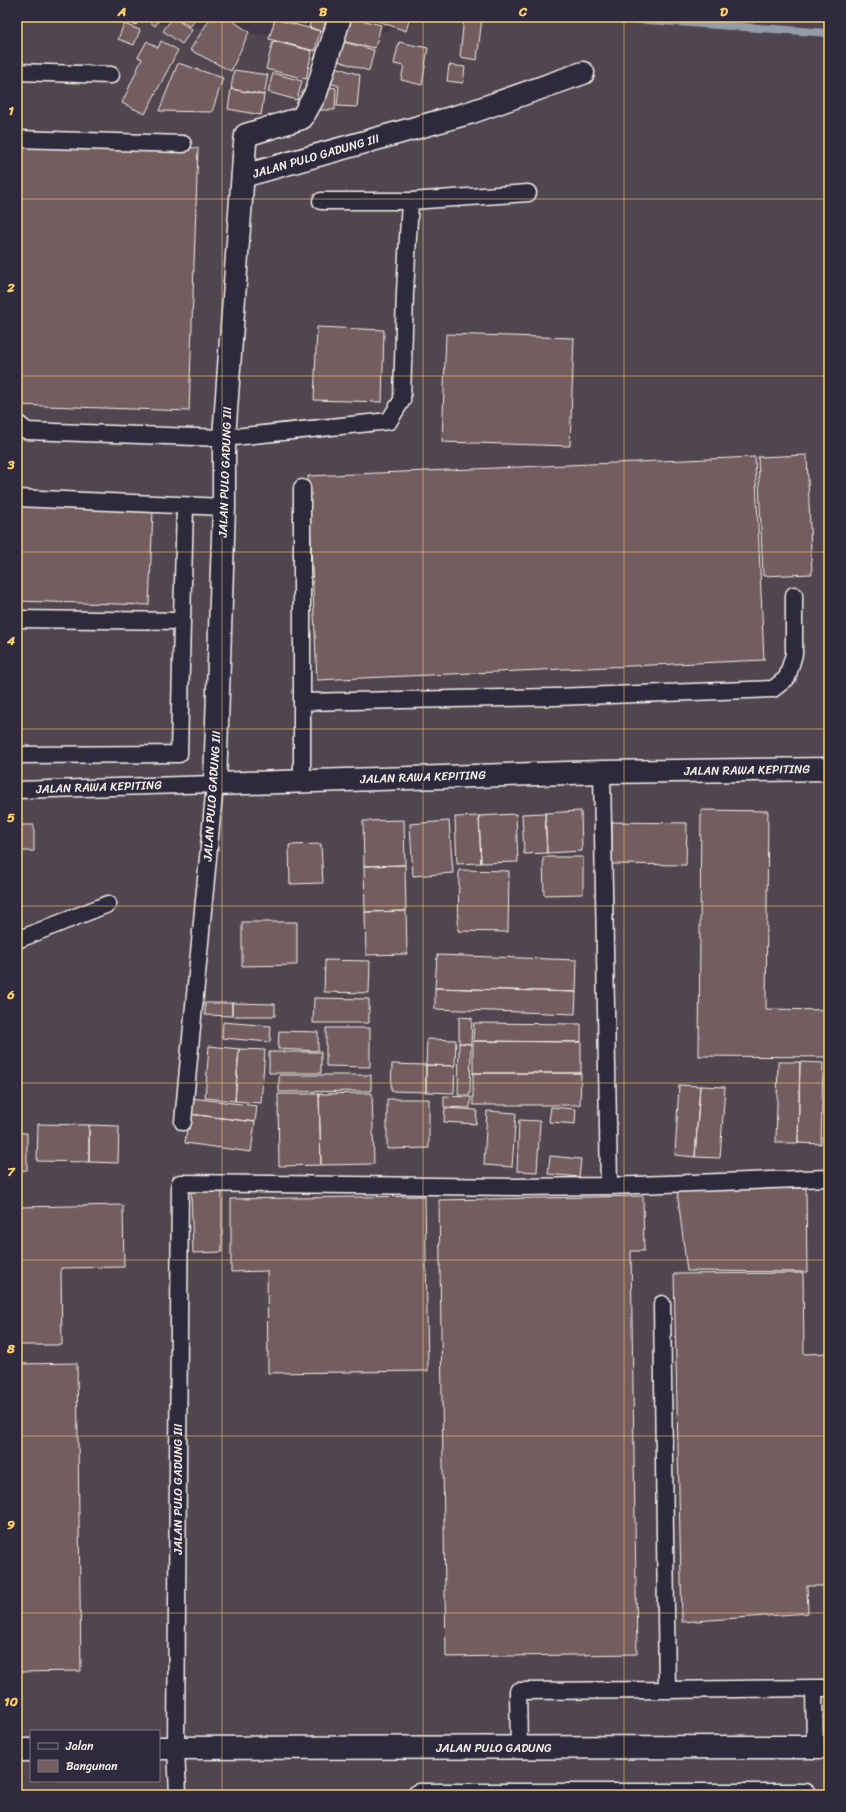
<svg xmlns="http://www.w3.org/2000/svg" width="846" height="1812" font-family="Sriracha,sans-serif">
	<rect width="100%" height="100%" fill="#433948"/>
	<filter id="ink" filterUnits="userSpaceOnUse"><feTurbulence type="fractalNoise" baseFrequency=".025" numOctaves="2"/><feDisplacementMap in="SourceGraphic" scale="8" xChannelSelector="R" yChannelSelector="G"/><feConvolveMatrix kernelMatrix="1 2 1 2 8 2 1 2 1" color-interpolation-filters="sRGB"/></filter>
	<g filter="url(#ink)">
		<path fill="#514450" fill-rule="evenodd" d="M17,17H121V19L327,42L375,35L428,17H829V1795H17ZM31,1731H159V1781H31Z"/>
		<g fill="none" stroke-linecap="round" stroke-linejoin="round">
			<path stroke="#939ca8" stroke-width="8" d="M605,17L829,33"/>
		</g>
		<path fill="#735d61" stroke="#f4f1e8" d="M119,17H139L136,25Z
			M144,17H161L155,26Z
			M173,17L192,30L182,44L163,31Z
			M177,17H197L190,27Z
			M211,17H227L249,32L231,71L190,50Z
			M291,17H308L305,24Z
			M312,17H327L323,32L309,27Z
			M350,17L381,25L375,48L340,41Z
			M366,17H410L406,31Z
			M464,17L482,18L477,60L460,57Z
			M807,17H829V19L807,18Z
			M275,19L320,31L315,51L269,39Z
			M124,24L140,30L134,45L118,39Z
			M147,41L158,48L161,41L178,50L145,114L122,103L142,59L138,57Z
			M273,41L312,51L306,79L266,69Z
			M340,41L374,50L369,71L338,61Z
			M399,42L428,48L422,85L401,80L404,66L394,64Z
			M178,63L223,78L212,112L159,111Z
			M330,65L360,75L357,107L337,106L339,86L326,82Z
			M449,65L465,67L463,83L447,81Z
			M234,70L268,75L264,95L231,89Z
			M273,73L302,81L297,100L268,92Z
			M323,86L336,88L335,110H315Z
			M231,89L264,95L261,115L228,109Z
			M19,142L198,148L189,411L17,405V208Z
			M317,327L384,330L382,402L314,400Z
			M446,334L574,338L570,446L442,442Z
			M807,455L812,574L763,576L758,457Z
			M755,457L764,660L317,680L308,476Z
			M17,506L153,510L149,605L17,601Z
			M701,810L768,811L766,1009L829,1010V1057L699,1056Z
			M581,811L582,851L547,853L545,813Z
			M545,813L547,853L524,854L522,814Z
			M516,814L518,862L481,863L479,816Z
			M479,816L481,863L457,864L455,817Z
			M404,820L405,865L364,866L363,821Z
			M449,821L453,873L413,876L410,824Z
			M612,822L687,823L686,865L612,864Z
			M17,825H34V851H17Z
			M321,844L323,883L290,884L289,845Z
			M543,857H583V894L544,895Z
			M405,865L406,911L365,912L364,866Z
			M459,870L509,871L508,932L458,931Z
			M406,911L407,954L366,955L365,912Z
			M242,922H297V965L242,966Z
			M437,955L577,960L576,992L435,988Z
			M325,960L370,961L369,993L324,992Z
			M435,988L576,992L575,1014L435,1009Z
			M314,998L369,999V1023H313Z
			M205,1003H232V1016L205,1015Z
			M232,1003L275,1004V1016H232Z
			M459,1017L472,1018L471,1044L459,1043Z
			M223,1022L271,1026L270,1042L222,1038Z
			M474,1023L581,1024V1042L473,1041Z
			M326,1028H370V1067L326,1066Z
			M279,1031L318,1032V1051L278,1049Z
			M427,1039L456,1040L455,1066L426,1065Z
			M473,1041L581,1042V1073H473Z
			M459,1043L471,1044L470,1095H458Z
			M209,1046L239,1049L235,1101L205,1098Z
			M239,1049L265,1050L261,1103L235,1101Z
			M269,1052H321V1073H269Z
			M778,1062H800L798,1143H776Z
			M800,1062L823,1063L821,1144L798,1143Z
			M392,1064L426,1065V1092L391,1091Z
			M426,1065L455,1066L454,1093L426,1092Z
			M473,1073H581L580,1105H473Z
			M279,1075H371V1091L279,1092Z
			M679,1085L700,1086L695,1157L675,1155Z
			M700,1086L725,1087L720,1158L695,1157Z
			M372,1093L374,1164L321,1165L319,1094Z
			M278,1094H319L321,1165L279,1166Z
			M444,1096L471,1097L470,1108L444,1107Z
			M191,1098L257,1106L255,1122L189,1114Z
			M387,1099H429V1148L387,1149Z
			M551,1107L576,1109L575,1124L549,1122Z
			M445,1108L477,1110L476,1124L444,1122Z
			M487,1111L516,1113L512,1167L484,1165Z
			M189,1114L255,1122L251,1152L185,1143Z
			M519,1120L540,1121L537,1172L517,1171Z
			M38,1124L89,1125V1162L37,1161Z
			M89,1125L119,1126L118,1163L89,1162Z
			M17,1133H27V1170L17,1171Z
			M550,1156L581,1159L579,1177L548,1174Z
			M806,1188L807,1272L687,1271L677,1190Z
			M191,1191H222V1252L193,1253Z
			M425,1196L428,1371L268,1373L267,1271L231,1272V1199Z
			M643,1196L644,1251H631L637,1654L446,1657L439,1200Z
			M123,1205L124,1267L61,1268L62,1345H17V1207Z
			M803,1273L804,1354L829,1353V1586H807L808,1613L682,1622L674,1274Z
			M77,1363L81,1671L17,1672V1364Z"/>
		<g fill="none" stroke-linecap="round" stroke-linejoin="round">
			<defs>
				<path id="lane" d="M17,72L111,75
					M17,139L183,144
					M410,201L528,193
					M17,423L27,431L224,438L389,421L402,400L405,292L410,201H321
					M17,498L224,507
					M17,619L182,621L185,506
					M302,702L555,697L773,689L787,678L794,654V595
					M17,755L179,754L182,621
					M602,772L609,1186
					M302,781V488
					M17,790L215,784L183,1122
					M17,940L108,904
					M662,1304L667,1690L814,1688L815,1747
					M814,1688H829
					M519,1747L518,1691L667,1690
					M178,1795L176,1748L180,1183L517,1187L609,1186L829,1178"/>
				<path id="street" d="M340,17L316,93L302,118L246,135L245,143L224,438V507L215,784L602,772L829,769
					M243,176L469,113L583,73"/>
				<path id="secondary" d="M159,1748L829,1747
					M17,1750H31
					M419,1795H805"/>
			</defs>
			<use href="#lane" stroke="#f4f1e8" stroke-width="19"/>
			<use href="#street" stroke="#f4f1e8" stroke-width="25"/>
			<use href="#secondary" stroke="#f4f1e8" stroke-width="25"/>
			<use href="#lane" stroke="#2f2a3d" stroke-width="16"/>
			<use href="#street" stroke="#2f2a3d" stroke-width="22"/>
			<use href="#secondary" stroke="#2f2a3d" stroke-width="22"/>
		</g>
	</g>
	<path fill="none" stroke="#ffd166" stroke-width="1" stroke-opacity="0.55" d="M222,17V1795M423,17V1795M624,17V1795M17,199H829M17,376H829M17,552H829M17,729H829M17,906H829M17,1083H829M17,1260H829M17,1436H829M17,1613H829"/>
	<g text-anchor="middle" stroke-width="3" stroke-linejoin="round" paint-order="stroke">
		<g font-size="12" fill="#f4f1e8" stroke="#2f2a3d">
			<text transform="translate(316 156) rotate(-16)" y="4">JALAN PULO GADUNG III</text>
			<text transform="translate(225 472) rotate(-88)" y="4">JALAN PULO GADUNG III</text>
			<text transform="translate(747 770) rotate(-1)" y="4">JALAN RAWA KEPITING</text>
			<text transform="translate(423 777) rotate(-2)" y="4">JALAN RAWA KEPITING</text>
			<text transform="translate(99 787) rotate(-2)" y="4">JALAN RAWA KEPITING</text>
			<text transform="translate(212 796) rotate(-86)" y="4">JALAN PULO GADUNG III</text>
			<text transform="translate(178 1489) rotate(-90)" y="4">JALAN PULO GADUNG III</text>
			<text x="494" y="1752">JALAN PULO GADUNG</text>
		</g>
	</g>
	<rect width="846" height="1812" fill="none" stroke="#2f2a3d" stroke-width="44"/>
	<rect x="30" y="1730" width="130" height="52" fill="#2f2a3d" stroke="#7e7a81"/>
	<rect x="38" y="1743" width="20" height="6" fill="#2f2a3d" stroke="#7e7a81"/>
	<text x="66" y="1750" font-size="12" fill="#f4f1e8">Jalan</text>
	<rect x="38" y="1760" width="20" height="12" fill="#735d61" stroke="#7e7a81"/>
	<text x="66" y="1770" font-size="12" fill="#f4f1e8">Bangunan</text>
	<rect x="22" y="22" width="802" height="1768" fill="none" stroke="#ffd166" stroke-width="1.5"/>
	<g font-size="13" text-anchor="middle" font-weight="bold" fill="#ffd166">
		<text x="122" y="16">A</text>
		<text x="323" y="16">B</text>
		<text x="523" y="16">C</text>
		<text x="724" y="16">D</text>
		<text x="11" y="115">1</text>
		<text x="11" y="292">2</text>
		<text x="11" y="469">3</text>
		<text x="11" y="645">4</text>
		<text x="11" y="822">5</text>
		<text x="11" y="999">6</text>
		<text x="11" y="1176">7</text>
		<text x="11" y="1353">8</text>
		<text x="11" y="1529">9</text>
		<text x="11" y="1706">10</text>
	</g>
</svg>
